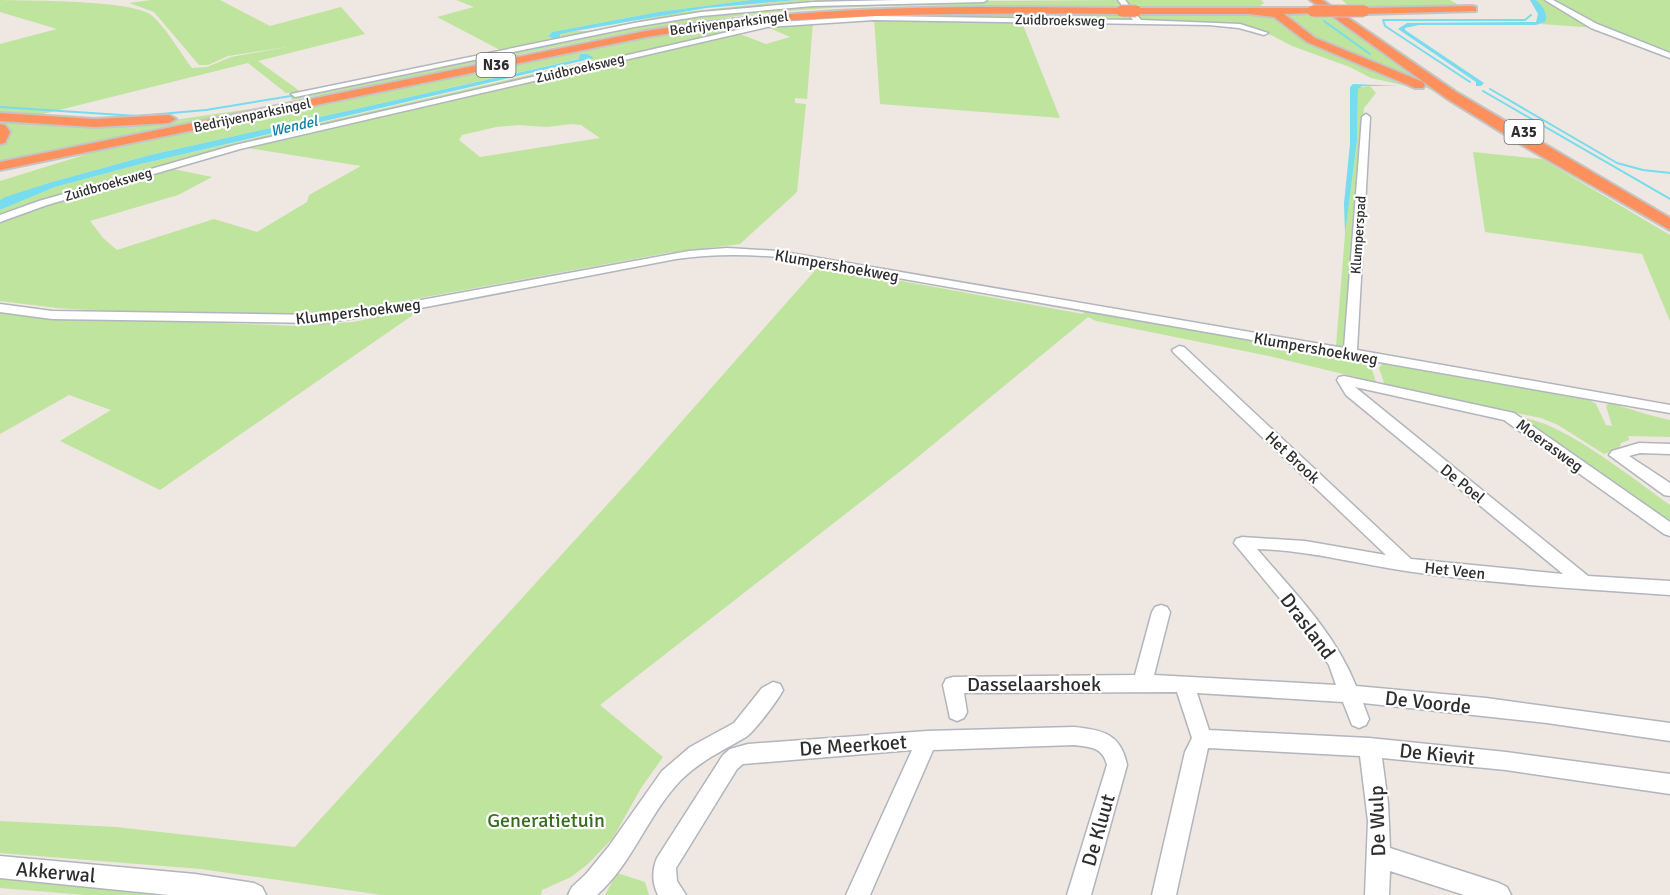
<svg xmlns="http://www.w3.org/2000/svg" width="1670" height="895" font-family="Signika,sans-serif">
	<rect width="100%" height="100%" fill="#efe7e1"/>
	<path fill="#bee49e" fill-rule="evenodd" d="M0,0C34,1 121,0 148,13C164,23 180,53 192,68L207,67L231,57L287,47L228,56L208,65H199L154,12L129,3L151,0H220L270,26L341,7L365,34L258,61L301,92L286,93L248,63L31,117L0,116V44L57,29L0,12Z
		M456,0H751L658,12L552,32L548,35L552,38L561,37L560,34L575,31H589L674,13L796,0H810L811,3L723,11L843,2H818L814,0H934L851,2L1118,0L1124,7C996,7 866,0 738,16C588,34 441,75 292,100L290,95L635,26L718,12L638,24L502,51L437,17L474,7Z
		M1123,0H1261L1264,3L1260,6L1250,7H1128Z
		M1342,0H1450L1457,4V7L1447,8H1351Z
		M1536,0H1546L1597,28L1541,24L1545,22L1546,13Z
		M1553,0H1670V53L1601,27Z
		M1281,12L1324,13L1449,99L1409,79L1311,37Z
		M844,13H1128L1132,19L867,17L766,24L237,146L62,193L0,217V210L55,187L137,165L594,60L581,58L565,62L150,155L52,182L0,200V181L97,151L186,131L616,42L669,32Z
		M1132,13L1272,14L1295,31L1416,86H1407L1371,78L1350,67L1292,46L1265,32L1217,22L1145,21Z
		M874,18L1021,20L1060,118L880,104Z
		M813,21L807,99L795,98V103L806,104L797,192L740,244L667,253L338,313L273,316L106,311L57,308L0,301V221L29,208L168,168L212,177L178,195L90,221L103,238L117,250L214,219L257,232L307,202L309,195L361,166L247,148L737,33L766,44L790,37L765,26ZM571,124L581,125L600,138L480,157L459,140L462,135L496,127L518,125L547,127Z
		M1370,86L1376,93L1364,108L1346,346H1336L1345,234L1357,141L1358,89L1360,87Z
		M286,104L0,161V117L166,121Z
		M1473,152L1542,159L1670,235V321L1642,254L1485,232Z
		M819,266L1083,314L1084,310L1366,360L1370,363L1376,382L1269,356L1096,321L1088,317L907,466L600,705L663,757L641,788L613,838L588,864L571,877L542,890L541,895H382L201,869L0,853V821L116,827L295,847L637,472Z
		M423,308L160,490L60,441L111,410L69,395L0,434V311L48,316L295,326L353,322Z
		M1387,363L1588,399L1596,404L1606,425L1612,426L1606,406L1609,403C1629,408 1649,416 1670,420V437L1628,436L1629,440L1621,443L1619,449L1604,454L1558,425L1541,418L1385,386L1379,368L1382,364Z
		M1519,418C1558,418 1636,481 1670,505V525Z
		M617,873L645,882L649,895H605Z
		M0,877L177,895H86L0,888Z"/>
	<path fill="#76dcee" d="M751,0H797L706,8L575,31L560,34V38H552L548,36L552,32L658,12Z
		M1530,0H1536C1542,6 1549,13 1545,22L1536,25H1419L1405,28V30L1484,83L1481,86H1476V82L1398,29L1407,23L1536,22L1538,14Z
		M580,54H587L594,58L137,165L55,187L0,210V200L5,197L52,182L150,155L579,59Z
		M1353,84L1399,86H1362L1358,89L1357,141L1345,234L1344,203L1350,144V87Z"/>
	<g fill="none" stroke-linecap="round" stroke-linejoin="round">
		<path stroke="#76dcee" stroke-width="2" d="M1324,21L1370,54
			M493,56L555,44
			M1470,82L1385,26L1383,20H1525L1531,15
			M1490,89L1617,163L1643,170L1670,173
			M1483,91L1670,199
			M0,107L137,116L206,110L297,95"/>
		<defs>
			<path id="minor" d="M897,0H987L984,2L813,6L701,16L634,27L295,97L291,94L634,23L701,12L813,2Z
				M1118,0H1125L1141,20L1240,24L1268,33L1264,35L1239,28L1209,25L874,20L767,27L240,149L47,205L0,222V215L39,201L235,145L767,23L874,16L1133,20Z
				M1545,0H1553L1597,24L1670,53V58L1591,28Z
				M1366,114L1370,117L1357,350L1670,405V413L778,257C744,254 710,254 676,259L405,311L321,323L52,319L0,312V304L52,311L321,315L405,303L689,251L727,248L778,251L1344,348L1362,117Z
				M1179,346L1184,347L1411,559L1563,574L1346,395L1337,380L1339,377L1344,376L1514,413L1670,522V536L1664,534L1504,420L1355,387L1588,576L1670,581V595C1582,589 1494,584 1406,571C1357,564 1308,550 1257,549C1294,592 1335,633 1356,686L1486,698L1670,723V741L1547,723L1363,703L1369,719L1366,725L1359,728L1352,725L1343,702L1197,693L1209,730L1369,738L1506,752L1670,774V794L1506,770L1382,758L1388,803L1390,848L1499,883L1507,887L1511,895H1464L1390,871L1389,895H1365L1368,821L1360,756L1208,748L1176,895H1152L1185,752L1192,738L1177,692L964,693L967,712L964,718L957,721L950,718L943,685L946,679L953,677L1135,675L1152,612L1155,607L1161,605L1167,607L1170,612L1154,675L1336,685L1329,665L1296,618L1234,543L1236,539L1242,537L1305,541L1386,555L1174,353L1172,350Z
				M1639,443L1670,444V454L1640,453L1629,456L1670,483V496L1664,495L1609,455L1612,451Z
				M773,682L780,684L783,690C778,700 755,731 746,737C723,751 701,760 681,780C648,814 633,863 597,895H568L572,887L586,874L609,846L662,771L690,747L734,723L762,688Z
				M1074,727C1103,730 1121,734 1127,765L1091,895H1067L1107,765C1103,747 1090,747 1074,745L933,750L870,895H846L912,750L743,764L737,769L676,868L677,881L686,895H658C652,883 652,870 657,858L723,755L730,749L748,744L927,731Z
				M0,856L195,874L254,883L262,887L266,895H169L0,878Z"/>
			<path id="highway" d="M1310,0H1322L1456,92L1670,218V230L1522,145L1446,98Z
				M1472,6L1476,7V11L1364,14L1359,11L1364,8Z
				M1002,7L1122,8L1127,11L1122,14C962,13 804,12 646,37L0,170V162L646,31C764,12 882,7 1002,7Z
				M1313,8L1317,9V13L1284,14L1315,38L1423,82L1425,85L1423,88H1415L1307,42L1274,17L1249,14H1136L1131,11L1136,8Z
				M0,113L95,119L169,115L176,119L169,123L95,127L0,121Z
				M0,124L5,125L10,132L5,143L0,144Z"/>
		</defs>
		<use href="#minor" stroke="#b1b5be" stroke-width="3"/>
		<use href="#highway" stroke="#c4c4c4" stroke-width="4"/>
		<use href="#minor" fill="#fff" fill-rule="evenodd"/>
		<use href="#highway" fill="#fd905d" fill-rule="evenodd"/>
		<defs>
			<path id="highway-bridge" d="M1122,11H1136
				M1313,11H1364"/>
		</defs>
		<use href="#highway-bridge" stroke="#c4c4c4" stroke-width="13" stroke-linecap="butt"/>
		<use href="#highway-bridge" stroke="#fd905d" stroke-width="11"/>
	</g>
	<g text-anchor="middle" stroke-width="4.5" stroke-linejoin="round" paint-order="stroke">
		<g font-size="14" fill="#2e2e2e" stroke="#fff">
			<text transform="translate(1060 20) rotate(1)" y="5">Zuidbroeksweg</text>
			<text transform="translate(729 23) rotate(-7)" y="5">Bedrijvenparksingel</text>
			<text transform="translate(580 68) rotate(-13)" y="5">Zuidbroeksweg</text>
			<text transform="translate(252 115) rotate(-12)" y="5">Bedrijvenparksingel</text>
			<text transform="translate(108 184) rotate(-16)" y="5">Zuidbroeksweg</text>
			<text transform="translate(1358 235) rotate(-86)" y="5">Klumperspad</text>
		</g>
		<g fill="#fff" stroke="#6d6d6d" stroke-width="1.5">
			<rect x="476.5" y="53" width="39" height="24" rx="4.5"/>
			<rect x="1504.5" y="120" width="39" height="24" rx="4.5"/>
		</g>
		<g font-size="15" font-weight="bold" fill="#2e2e2e">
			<text x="496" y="70">N36</text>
			<text x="1524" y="137">A35</text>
		</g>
		<g font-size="15" font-style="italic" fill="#0f7fa0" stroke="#fff">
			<text transform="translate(294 126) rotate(-13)" y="5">Wendel</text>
		</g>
		<g font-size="16" fill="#2e2e2e" stroke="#fff">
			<text transform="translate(837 265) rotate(10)" y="6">Klumpershoekweg</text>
			<text transform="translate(358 311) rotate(-7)" y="6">Klumpershoekweg</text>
			<text transform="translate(1316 348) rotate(10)" y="6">Klumpershoekweg</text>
			<text transform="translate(1550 445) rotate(36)" y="6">Moerasweg</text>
			<text transform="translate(1293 457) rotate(43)" y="6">Het Brook</text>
			<text transform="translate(1463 483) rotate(39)" y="6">De Poel</text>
			<text transform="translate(1455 570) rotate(6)" y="6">Het Veen</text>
		</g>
		<g font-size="20" fill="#2e2e2e" stroke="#fff">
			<text transform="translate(1308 626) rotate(53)" y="7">Drasland</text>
			<text x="1034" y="691">Dasselaarshoek</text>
			<text transform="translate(1428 702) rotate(6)" y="7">De Voorde</text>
			<text transform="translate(853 745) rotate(-4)" y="7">De Meerkoet</text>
			<text transform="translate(1437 754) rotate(6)" y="7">De Kievit</text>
			<text transform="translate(1377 821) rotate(-92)" y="7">De Wulp</text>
			<text transform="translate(1098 830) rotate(-74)" y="7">De Kluut</text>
			<text transform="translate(56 872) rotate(5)" y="7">Akkerwal</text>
		</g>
		<g font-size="20" fill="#366c1c" stroke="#fff">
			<text x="546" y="827">Generatietuin</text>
		</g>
	</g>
</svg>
